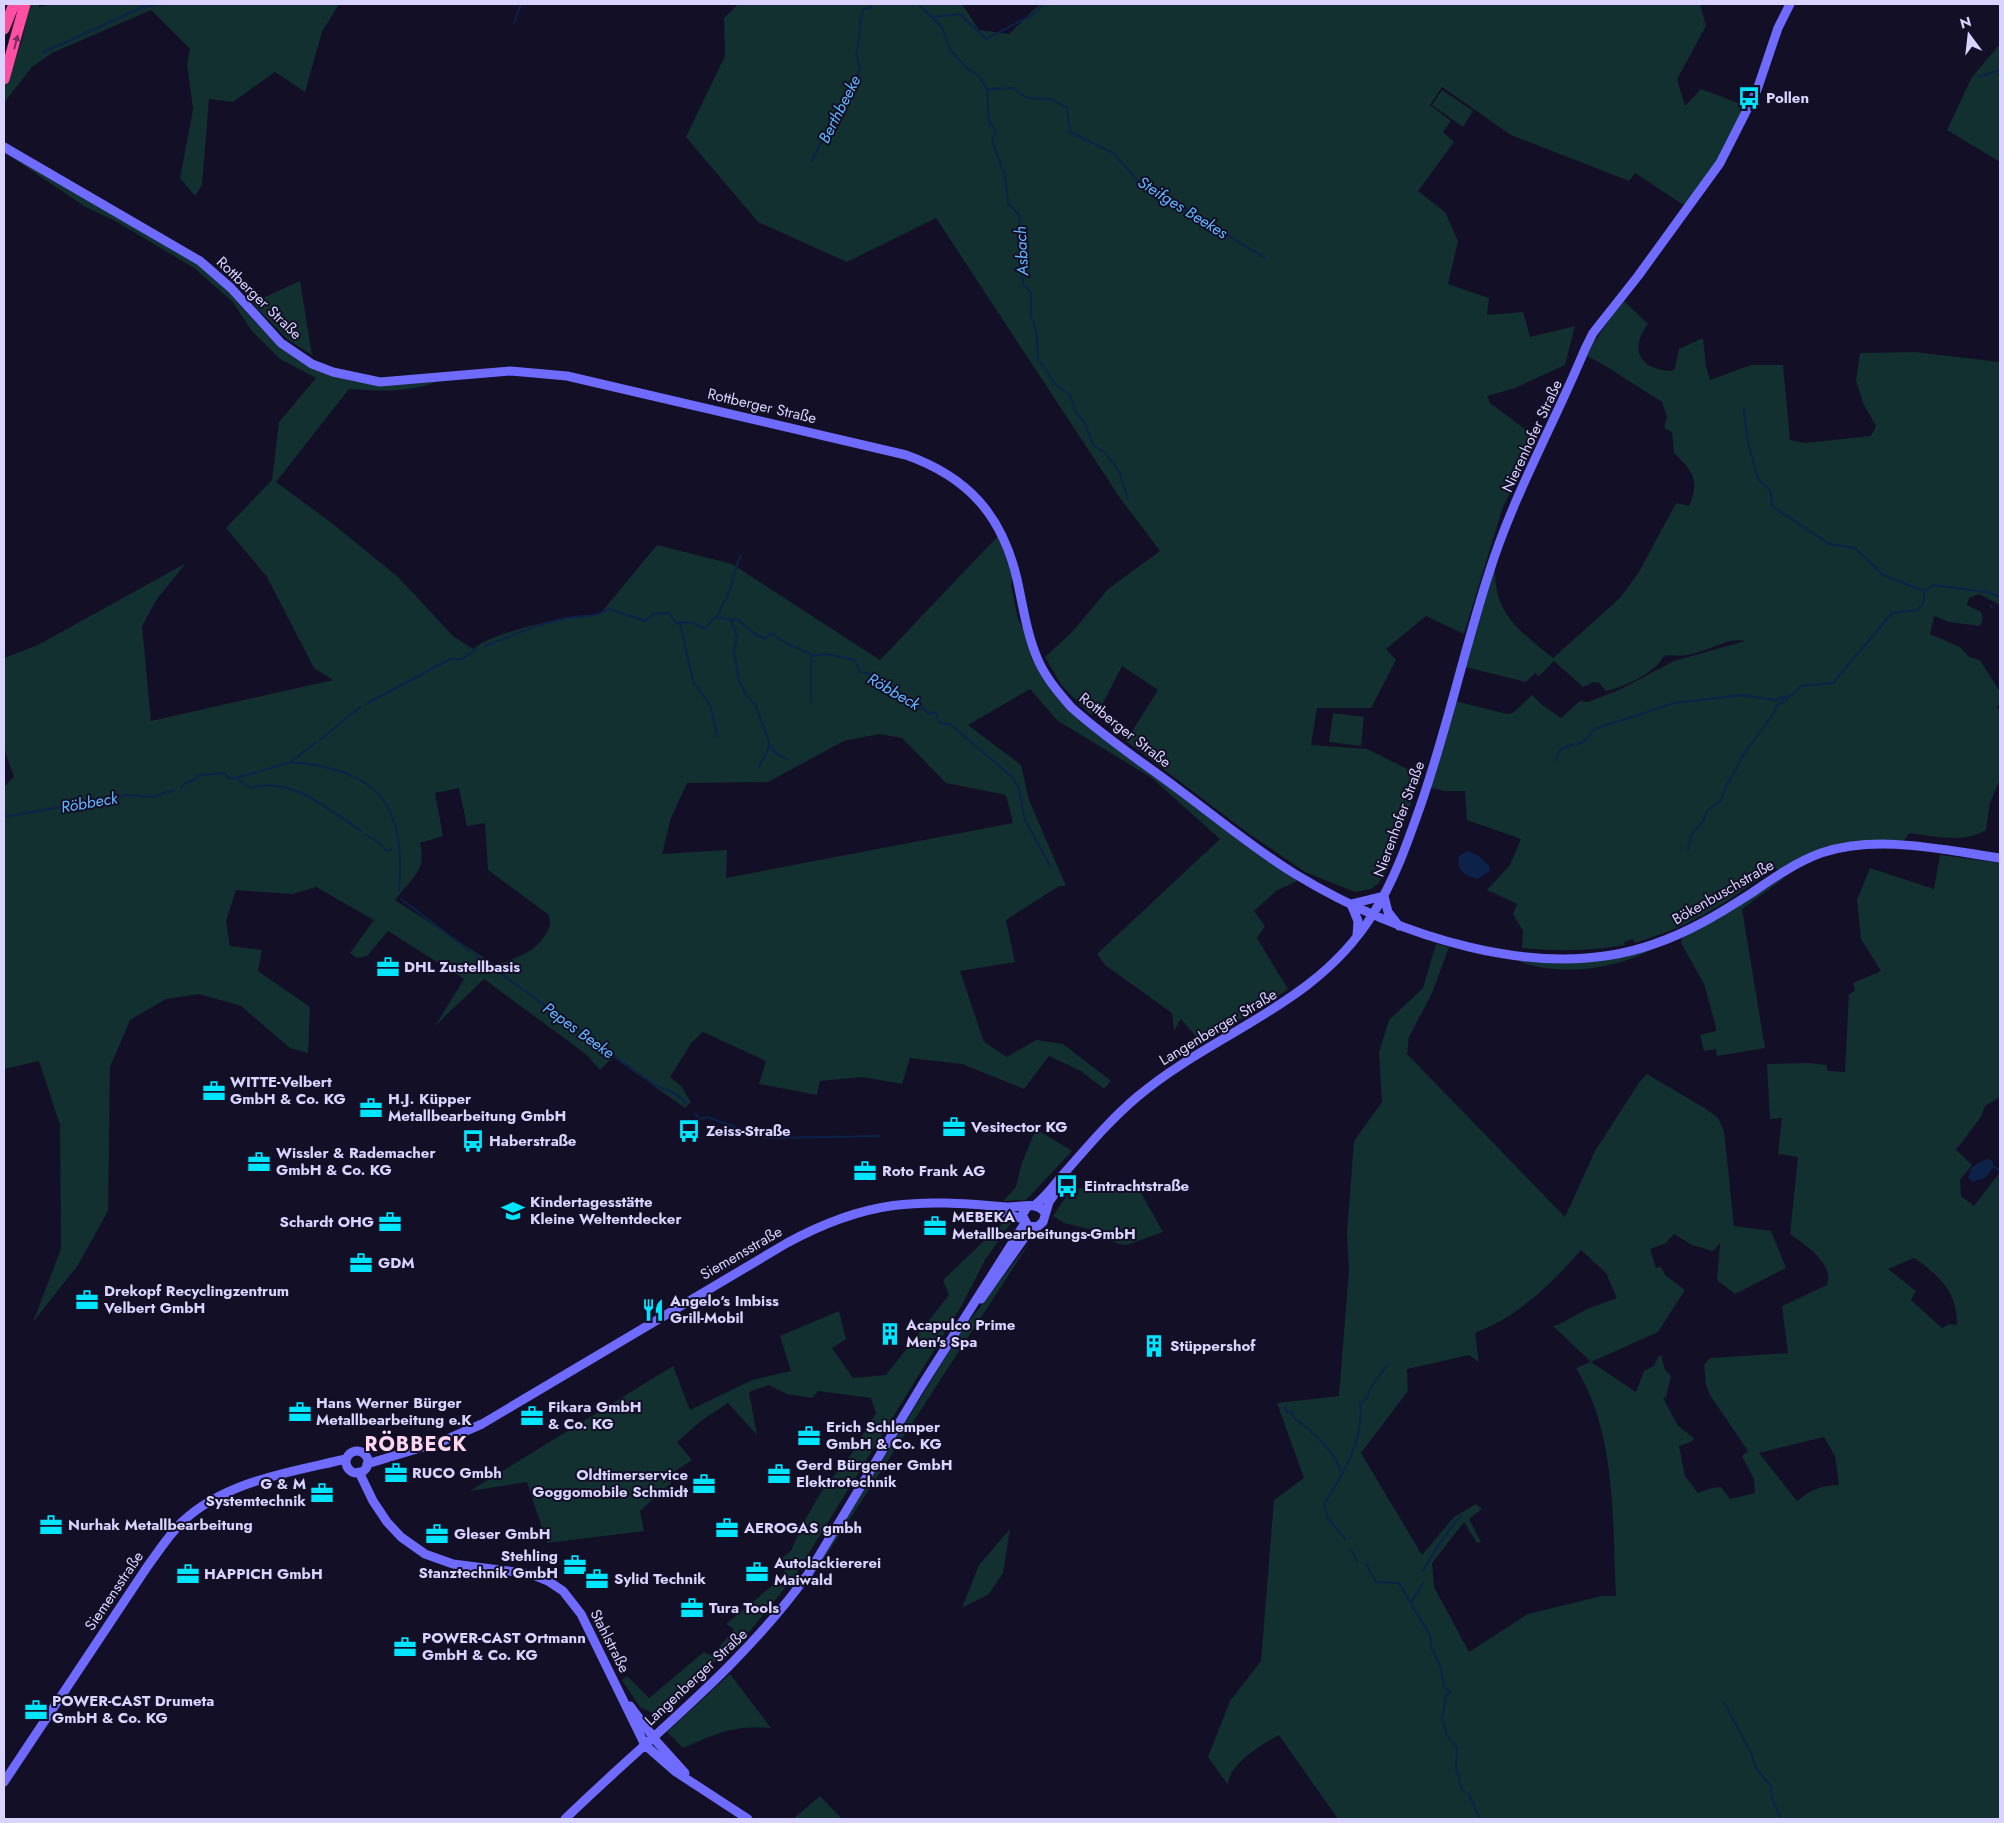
<svg xmlns="http://www.w3.org/2000/svg" width="2004" height="1823" font-family="Jost,sans-serif">
	<rect width="100%" height="100%" fill="#130f26"/>
	<path fill="#12302f" fill-rule="evenodd" d="M30,4H39V7L52,4H339L322,32L305,92L275,72L233,102L209,99L202,185L195,196L180,178L193,109L187,64L190,49L151,10L52,53L32,67L4,103V89L22,41Z
		M738,4H962L979,30L1009,34L1040,4H1700L1706,26L1677,79L1685,106L1701,89L1746,106L1718,161L1685,206L1635,173L1629,181L1511,135L1442,87L1430,105L1451,121L1443,132L1454,142L1418,191L1445,212L1458,241L1448,284L1489,298L1487,315L1523,312L1530,337L1575,326L1565,365L1515,388L1487,396L1490,403L1538,439L1503,507L1464,634L1426,616L1386,649L1396,660L1371,708H1317L1311,745L1367,749L1421,776L1388,867L1378,884L1371,889L1355,892L1305,872L1248,833L1126,741L1158,690L1122,666L1101,707L1091,715L1062,686L1045,657L1073,631L1108,589L1160,551L1120,498L936,218L847,262L758,222L686,137L725,56L724,18Z
		M2000,44V162L1947,130L1972,77Z
		M1442,90L1473,111L1463,127L1432,105Z
		M4,152L199,264C221,281 237,302 255,322C312,382 360,390 439,381C410,393 380,391 349,389L276,482L333,524L398,577L454,637L473,649C496,630 570,616 600,614L657,545L732,564L880,660L998,536L1013,577L1011,585L1018,619L1053,691L1245,844L1297,881L1276,891L1254,911L1265,926L1257,938L1288,989L1249,1015L1198,1039L1181,1019L1174,1031L1172,1013L1105,965L1097,954L1220,839L1152,778L1058,721L1030,689L968,725L1021,765L1029,800L1066,886H1059L1006,920L1015,962L960,971L984,1042L1007,1057L1036,1040L1063,1044L1111,1081L1104,1089L1081,1071L1049,1056L1024,1089L962,1064L910,1058L902,1084L863,1077L820,1081L817,1095L759,1084L766,1061L703,1032L692,1042L670,1077L681,1086L691,1102L685,1108L613,1057L600,1070L587,1055L484,979L435,1026L464,979L388,931L367,956L357,958L350,953L374,920L316,887L292,894L236,890L226,921L230,946L262,950L258,971L310,1007L308,1053L290,1048L241,1006L199,994L166,999L130,1020L110,1067L108,1211L78,1265L33,1322L61,1249L60,1125L39,1061L4,1069V787L14,776L4,749V658L38,645L186,563L157,599L142,626L151,721L333,680L314,668L267,577L226,528L272,480L279,422L316,378L280,359L251,330L233,302L194,268L117,222L84,206ZM879,734L902,738L946,783L1006,795L1013,823L726,878L727,850L662,854L671,818L687,783L768,782L844,741ZM459,788L467,826L485,823L488,870L549,915L550,925C541,950 519,958 495,965L395,900C411,878 427,872 420,843L443,836L435,793Z
		M300,281L312,355L287,339L252,303Z
		M1623,300L1648,324C1628,350 1641,370 1672,371L1675,368L1679,349L1703,338L1706,366L1710,380L1751,365H1783L1790,440L1805,443L1871,436L1876,426L1863,403L1856,380L1860,353L1915,352L2000,362V605L1979,594L1969,598L1967,605L1981,612L1983,619L1980,626L1949,622L1934,616L1930,634L1960,647L1969,657L1980,660L2000,692V702L1997,707L2000,711V779L1990,803L1986,830C1963,844 1935,836 1909,833L1903,842L1870,840L1778,872L1771,859L1775,868C1747,887 1720,908 1689,922C1672,931 1653,937 1635,943L1633,939L1624,942L1625,945C1591,951 1556,951 1522,948L1523,931L1513,914L1517,904L1487,890L1510,865L1521,839L1467,820L1465,791H1445L1431,788L1455,701L1507,714L1513,713L1532,695L1541,704L1561,718L1580,701L1588,702L1619,690L1674,661L1745,641C1727,637 1706,653 1687,655C1679,657 1672,654 1664,656C1655,673 1624,687 1606,691L1599,683L1593,682L1583,687L1554,661L1539,676L1535,673L1526,682L1465,667L1495,568C1494,615 1520,631 1553,658L1620,598L1639,572L1676,503L1689,506C1700,481 1693,471 1674,453L1672,432L1664,428L1667,417L1662,402L1604,365L1585,355Z
		M1333,713L1364,717L1361,746L1329,742Z
		M1940,855L2000,863V1097L1985,1106L1981,1117L1956,1150L1972,1165L1960,1180L1961,1196L1974,1206L2000,1172V1819H1338L1279,1735C1262,1745 1229,1763 1228,1785L1208,1757L1230,1701L1261,1661L1274,1500L1304,1478L1277,1403L1339,1396L1349,1270L1347,1233L1354,1141L1382,1102L1379,1052L1389,1020L1423,988L1436,944L1449,947L1432,993L1409,1037L1407,1054L1565,1217L1595,1151L1640,1081L1647,1074L1706,1109L1718,1118L1724,1131L1734,1226L1771,1231L1786,1268L1735,1294L1717,1280L1720,1243L1713,1251L1692,1245L1674,1234L1666,1243L1650,1249L1656,1268L1661,1267L1665,1275L1685,1290L1658,1332L1591,1362L1636,1392L1644,1371L1654,1366L1658,1357L1661,1355L1665,1370L1671,1376L1666,1397L1663,1398L1678,1426L1694,1438L1691,1442L1679,1446L1685,1476L1698,1493L1712,1488L1721,1487L1730,1499L1755,1493L1754,1479L1742,1456L1748,1451L1710,1395L1706,1385L1704,1365L1710,1358L1788,1353L1782,1306L1827,1285C1835,1264 1805,1245 1790,1234L1798,1157L1778,1154L1782,1118L1770,1119L1767,1064L1808,1063L1826,1065L1828,1071L1845,1072L1849,994L1855,991L1853,983L1881,971L1861,939L1857,900L1870,868L1934,889ZM1581,1250L1606,1273L1617,1298L1587,1309L1558,1325L1553,1326L1591,1362L1576,1368C1617,1435 1612,1519 1616,1596H1602L1528,1614L1469,1652L1434,1587L1432,1563L1464,1522L1477,1543L1481,1542L1469,1519L1482,1509L1476,1504L1454,1517L1422,1555L1361,1453L1408,1391L1407,1369L1469,1355L1479,1362L1475,1333C1519,1316 1550,1285 1581,1250ZM1914,1258C1939,1275 1958,1293 1957,1325L1949,1324L1942,1328L1911,1300L1916,1291L1888,1269ZM1824,1437L1835,1456L1839,1485C1822,1485 1810,1490 1797,1501L1759,1453Z
		M1782,877L1783,879L1742,909L1765,1048L1717,1056L1716,1049L1704,1051L1700,1035L1716,1031V1027L1704,984L1681,943L1683,937Z
		M1657,947C1618,969 1563,977 1520,962L1521,960Z
		M1036,1129L1072,1151L1026,1200L1003,1201L1016,1187L1021,1165Z
		M1136,1184L1163,1232L1127,1245L1118,1244L1097,1231L1064,1223L1053,1216L1071,1189Z
		M1005,1221L1011,1223L985,1260L962,1305L796,1574L750,1631L655,1714L640,1707L622,1680L627,1676L649,1698L704,1652L712,1656L734,1629L726,1624L779,1580L786,1568L782,1558L791,1551L802,1525L823,1489L850,1456L876,1413L871,1398L818,1391L812,1398L787,1394L769,1385L749,1392L757,1435L728,1403L701,1421L677,1442L692,1460L669,1475L672,1482L640,1511L644,1531L547,1543L527,1482L470,1491L673,1366L690,1410L752,1380L791,1371L780,1336L839,1311L846,1339L832,1348L853,1378L886,1375L949,1295L943,1280Z
		M1032,1239L801,1594L960,1333Z
		M1010,1529L1003,1573L989,1594L962,1608L979,1565Z
		M730,1674L771,1728C732,1725 718,1733 683,1748L667,1732Z
		M820,1796L842,1819H793Z"/>
	<path fill="#0c2248" d="M1468,851L1479,856L1489,866L1490,871L1478,879C1466,876 1455,871 1459,856Z
		M1986,1159L1992,1160L1994,1167L1985,1178L1972,1182L1968,1178L1972,1167Z"/>
	<g fill="none" stroke-linecap="round" stroke-linejoin="round">
		<path stroke="#0c2248" stroke-width="2" d="M921,4L920,6L942,27L950,50L968,69L980,77L987,89L989,121L996,131L992,141L1005,176L1008,203L1019,215L1023,284L1031,293V316L1037,333L1038,359L1056,385L1070,395L1076,412L1085,423L1093,445L1105,453L1119,471L1128,499
			M933,17L960,14L986,39L1034,14L1043,4
			M514,23L521,4
			M44,52L143,7L163,4
			M1979,77L2000,70
			M988,89L1013,88L1027,98L1051,99L1067,108L1070,132L1113,153L1142,185L1152,184L1199,218L1265,258
			M812,161L835,114L854,86L860,67C854,52 857,55 859,40C860,26 858,24 864,9L871,7V4
			M1744,409L1748,443L1758,479L1770,490L1773,507L1829,544L1855,548L1883,575L1924,591L1934,585L1992,593L2000,598
			M1990,606L1992,607
			M715,617L718,615C722,605 728,597 731,586C735,574 735,567 741,555
			M731,620L737,637L734,652L739,680L747,697L755,704L770,745L759,767
			M680,623L693,681L710,705L718,738
			M485,646C514,635 544,621 574,617C585,616 600,616 608,609L645,621L654,614L669,613L676,623C698,622 687,621 705,629L714,618C724,617 730,621 739,620C746,628 756,636 766,639L770,634L775,635C781,644 802,648 813,656L827,654L855,660L860,672C874,672 886,687 898,691L903,700H908L920,709L924,708L928,714L934,712L937,714L938,720L943,724H950L1011,776L1019,788L1024,818L1050,866
			M811,654V702
			M366,704L450,659H462L477,649
			M321,739L360,707
			M770,746L776,753L787,759
			M1555,760L1561,749L1585,741L1594,729L1674,703L1741,695L1775,700L1792,695L1801,686L1833,683L1892,613L1918,610L1924,601V591
			M291,762C378,770 406,803 399,890
			M236,778L251,788C290,775 330,810 361,831
			M181,788L185,783L194,780L199,775L225,773L228,778H236L291,762L316,742
			M4,817L127,795L153,797L174,790
			M365,834L378,842L387,851L392,849
			M1688,849L1691,835L1702,823L1708,810L1721,801L1726,786L1738,766L1741,758L1773,714L1777,705L1787,700L1788,697
			M401,899L470,951
			M474,954L653,1084L677,1095L686,1103
			M695,1114L700,1119L707,1117L766,1138L880,1136
			M1994,1167L2000,1170
			M1285,1407L1287,1412H1292L1294,1418C1311,1430 1338,1454 1342,1475
			M1345,1539L1327,1517L1324,1504C1342,1476 1365,1439 1360,1404L1367,1398L1371,1387L1388,1364
			M1351,1550L1358,1562
			M1366,1564L1376,1582L1399,1583L1430,1635L1431,1647L1440,1665L1444,1687L1451,1692L1446,1696L1442,1719L1447,1735L1457,1748L1456,1768L1462,1790L1469,1794L1480,1819
			M1423,1571C1425,1565 1456,1519 1461,1516
			M1411,1602L1423,1583
			M1724,1702L1752,1755L1756,1768L1771,1786V1796L1781,1819"/>
		<path stroke="#6f6bff" stroke-width="9" d="M4,147L200,261L231,288L281,343L312,364L333,372L380,382L511,371L567,376L906,455C968,477 1002,515 1017,579C1023,606 1027,635 1038,660C1046,678 1058,692 1071,707C1104,737 1142,762 1178,789C1216,817 1254,849 1295,874C1394,934 1539,985 1654,944C1689,932 1719,914 1750,894C1772,879 1796,862 1821,853C1878,834 1943,850 2000,858
			M1384,896L1388,912L1399,926
			M1351,904L1384,896
			M1351,904L1358,921L1357,936
			M1035,1205C1048,1195 1056,1182 1067,1170C1089,1145 1111,1119 1137,1097C1215,1031 1316,1006 1373,914C1394,881 1407,844 1420,807C1447,730 1464,650 1489,573C1513,496 1554,424 1585,349L1593,333L1638,276L1720,163L1757,90L1778,28L1790,4
			M1027,1207L1022,1215L1028,1226L1037,1227L1043,1222L1049,1202L1059,1188
			M995,1210L1023,1219
			M981,1299L1032,1227
			M346 1462a11 11 0 1 1 22 0a11 11 0 1 1-22 0Z
			M367,1464L443,1441L482,1424L787,1243C868,1199 917,1199 1006,1207C1019,1208 1037,1200 1045,1213
			M359,1472L373,1501L387,1522L401,1537L425,1554L453,1564L531,1574L548,1581L563,1591L581,1614L645,1745L676,1772L748,1819
			M630,1706L657,1742L685,1773
			M4,1782L147,1567C158,1552 168,1536 182,1522C225,1481 291,1472 346,1459
			M565,1819C647,1739 741,1668 808,1574L922,1385L1025,1223"/>
		<path stroke="#ff4fa3" stroke-width="11" d="M4,29L14,4
			M4,79L25,4"/>
	</g>
	<defs><path id="oneway-solid" d="M-6-.8H1V-3.2L6.5 0L1 3.2V.8H-6Z" transform="scale(1.25)"/></defs>
	<use fill="#7d2c5e" href="#oneway-solid" transform="translate(16 42) rotate(-75)"/>
	<defs>
		<symbol id="bus-bare" viewBox="-9 -9 18 18"><path d="M-5-6H5V4H4V6H2V4H-2V6H-4V4H-5ZM-3.5-4V0h7V-4ZM-3.5 1.2v1.5H-2V1.2ZM2 1.2v1.5H3.5V1.2Z" fill="#00e5ff" stroke="#130f26" stroke-width="2.5" paint-order="stroke"/></symbol>
		<symbol id="office-bare" viewBox="-9 -9 18 18"><path d="M-6-3h4V-5.5h4V-3h4V5H-6ZM-1-4.5V-3h2v-1.5ZM-6 0V1H6V0Z" fill="#00e5ff" stroke="#130f26" stroke-width="2.5" paint-order="stroke"/></symbol>
		<symbol id="school-bare" viewBox="-9 -9 18 18"><path d="M0-5L7-2L0 1L-7-2ZM-4 1L0 2.5L4 1V4Q0 6-4 4Z" fill="#00e5ff" stroke="#130f26" stroke-width="2.5" paint-order="stroke"/></symbol>
		<symbol id="restaurant-bare" viewBox="-9 -9 18 18"><path d="M-5-6h1v4h1v-4h1v4h1v-4h1v5L-1.5 .5V6h-2V.5L-5-1ZM5-6V6H3V1.5H1.5Q1.5-4 5-6Z" fill="#00e5ff" stroke="#130f26" stroke-width="2.5" paint-order="stroke"/></symbol>
		<symbol id="building-bare" viewBox="-9 -9 18 18"><path d="M-4-6H4V6H1V3H-1V6H-4ZM-2.5-4.3h1.7v1.8h-1.7ZM.8-4.3h1.7v1.8H.8ZM-2.5-1h1.7V.8h-1.7ZM.8-1h1.7V.8H.8Z" fill="#00e5ff" stroke="#130f26" stroke-width="2.5" paint-order="stroke"/></symbol>
	</defs>
	<g fill-rule="evenodd">
		<use href="#bus-bare" x="1733" y="82" width="32" height="32"/>
		<use href="#office-bare" x="372" y="951" width="32" height="32"/>
		<use href="#office-bare" x="198" y="1075" width="32" height="32"/>
		<use href="#office-bare" x="355" y="1092" width="32" height="32"/>
		<use href="#office-bare" x="938" y="1111" width="32" height="32"/>
		<use href="#bus-bare" x="673" y="1115" width="32" height="32"/>
		<use href="#bus-bare" x="457" y="1125" width="32" height="32"/>
		<use href="#office-bare" x="243" y="1146" width="32" height="32"/>
		<use href="#office-bare" x="849" y="1155" width="32" height="32"/>
		<use href="#bus-bare" x="1051" y="1170" width="32" height="32"/>
		<use href="#school-bare" x="497" y="1195" width="32" height="32"/>
		<use href="#office-bare" x="374" y="1206" width="32" height="32"/>
		<use href="#office-bare" x="919" y="1210" width="32" height="32"/>
		<use href="#office-bare" x="345" y="1247" width="32" height="32"/>
		<use href="#office-bare" x="71" y="1284" width="32" height="32"/>
		<use href="#restaurant-bare" x="637" y="1294" width="32" height="32"/>
		<use href="#building-bare" x="874" y="1318" width="32" height="32"/>
		<use href="#building-bare" x="1138" y="1330" width="32" height="32"/>
		<use href="#office-bare" x="284" y="1396" width="32" height="32"/>
		<use href="#office-bare" x="516" y="1400" width="32" height="32"/>
		<use href="#office-bare" x="793" y="1420" width="32" height="32"/>
		<use href="#office-bare" x="380" y="1457" width="32" height="32"/>
		<use href="#office-bare" x="763" y="1458" width="32" height="32"/>
		<use href="#office-bare" x="688" y="1468" width="32" height="32"/>
		<use href="#office-bare" x="306" y="1477" width="32" height="32"/>
		<use href="#office-bare" x="35" y="1509" width="32" height="32"/>
		<use href="#office-bare" x="711" y="1512" width="32" height="32"/>
		<use href="#office-bare" x="421" y="1518" width="32" height="32"/>
		<use href="#office-bare" x="559" y="1549" width="32" height="32"/>
		<use href="#office-bare" x="741" y="1556" width="32" height="32"/>
		<use href="#office-bare" x="172" y="1558" width="32" height="32"/>
		<use href="#office-bare" x="581" y="1563" width="32" height="32"/>
		<use href="#office-bare" x="676" y="1592" width="32" height="32"/>
		<use href="#office-bare" x="389" y="1631" width="32" height="32"/>
		<use href="#office-bare" x="20" y="1694" width="32" height="32"/>
	</g>
	<g text-anchor="middle" stroke-width="4" stroke-linejoin="round" paint-order="stroke">
		<g font-size="15" font-weight="bold" fill="#d9d4ff" stroke="#130f26" text-anchor="start">
			<text x="1766" y="103">Pollen</text>
			<text x="404" y="972">DHL Zustellbasis</text>
			<text x="230" y="1087">WITTE-Velbert<tspan x="230" dy="17">GmbH &amp; Co. KG</tspan></text>
			<text x="388" y="1104">H.J. Küpper<tspan x="388" dy="17">Metallbearbeitung GmbH</tspan></text>
			<text x="971" y="1132">Vesitector KG</text>
			<text x="706" y="1136">Zeiss-Straße</text>
			<text x="489" y="1146">Haberstraße</text>
			<text x="276" y="1158">Wissler &amp; Rademacher<tspan x="276" dy="17">GmbH &amp; Co. KG</tspan></text>
			<text x="882" y="1176">Roto Frank AG</text>
			<text x="1084" y="1191">Eintrachtstraße</text>
			<text x="530" y="1207">Kindertagesstätte<tspan x="530" dy="17">Kleine Weltentdecker</tspan></text>
			<text x="952" y="1222">MEBEKA<tspan x="952" dy="17">Metallbearbeitungs-GmbH</tspan></text>
			<text x="374" y="1227" text-anchor="end">Schardt OHG</text>
			<text x="378" y="1268">GDM</text>
			<text x="104" y="1296">Drekopf Recyclingzentrum<tspan x="104" dy="17">Velbert GmbH</tspan></text>
			<text x="670" y="1306">Angelo‘s Imbiss<tspan x="670" dy="17">Grill-Mobil</tspan></text>
			<text x="906" y="1330">Acapulco Prime<tspan x="906" dy="17">Men's Spa</tspan></text>
			<text x="1170" y="1351">Stüppershof</text>
			<text x="316" y="1408">Hans Werner Bürger<tspan x="316" dy="17">Metallbearbeitung e.K</tspan></text>
			<text x="548" y="1412">Fikara GmbH<tspan x="548" dy="17">&amp; Co. KG</tspan></text>
			<text x="826" y="1432">Erich Schlemper<tspan x="826" dy="17">GmbH &amp; Co. KG</tspan></text>
			<text x="796" y="1470">Gerd Bürgener GmbH<tspan x="796" dy="17">Elektrotechnik</tspan></text>
			<text x="412" y="1478">RUCO Gmbh</text>
			<text x="688" y="1480" text-anchor="end">Oldtimerservice<tspan x="688" dy="17">Goggomobile Schmidt</tspan></text>
			<text x="306" y="1489" text-anchor="end">G &amp; M<tspan x="306" dy="17">Systemtechnik</tspan></text>
			<text x="68" y="1530">Nurhak Metallbearbeitung</text>
			<text x="744" y="1533">AEROGAS gmbh</text>
			<text x="454" y="1539">Gleser GmbH</text>
			<text x="558" y="1561" text-anchor="end">Stehling<tspan x="558" dy="17">Stanztechnik GmbH</tspan></text>
			<text x="774" y="1568">Autolackiererei<tspan x="774" dy="17">Maiwald</tspan></text>
			<text x="204" y="1579">HAPPICH GmbH</text>
			<text x="614" y="1584">Sylid Technik</text>
			<text x="709" y="1613">Tura Tools</text>
			<text x="422" y="1643">POWER-CAST Ortmann<tspan x="422" dy="17">GmbH &amp; Co. KG</tspan></text>
			<text x="52" y="1706">POWER-CAST Drumeta<tspan x="52" dy="17">GmbH &amp; Co. KG</tspan></text>
		</g>
		<g font-size="15" fill="#d9d4ff" stroke="#130f26">
			<text transform="translate(259 298) rotate(44)" y="5">Rottberger Straße</text>
			<text transform="translate(762 406) rotate(13)" y="5">Rottberger Straße</text>
			<text transform="translate(1532 436) rotate(-65)" y="5">Nierenhofer Straße</text>
			<text transform="translate(1125 730) rotate(38)" y="5">Rottberger Straße</text>
			<text transform="translate(1399 819) rotate(-70)" y="5">Nierenhofer Straße</text>
			<text transform="translate(1723 892) rotate(-30)" y="5">Bökenbuschstraße</text>
			<text transform="translate(1218 1027) rotate(-31)" y="5">Langenberger Straße</text>
			<text transform="translate(741 1253) rotate(-30)" y="5">Siemensstraße</text>
			<text transform="translate(114 1591) rotate(-56)" y="5">Siemensstraße</text>
			<text transform="translate(610 1641) rotate(63)" y="5">Stahlstraße</text>
			<text transform="translate(696 1677) rotate(-43)" y="5">Langenberger Straße</text>
		</g>
		<g font-size="16" font-style="italic" fill="#62b6ff" stroke="#130f26">
			<text transform="translate(839 109) rotate(-63)" y="6">Berthbeeke</text>
			<text transform="translate(1183 207) rotate(32)" y="6">Steifges Beekes</text>
			<text transform="translate(1021 251) rotate(-93)" y="6">Asbach</text>
			<text transform="translate(894 691) rotate(30)" y="6">Röbbeck</text>
			<text transform="translate(89 802) rotate(-10)" y="6">Röbbeck</text>
			<text transform="translate(579 1030) rotate(36)" y="6">Pepes Beeke</text>
		</g>
		<g font-size="20" font-weight="bold" letter-spacing="1" fill="#ffd6f0" stroke="#130f26">
			<text x="416" y="1451">RÖBBECK</text>
		</g>
	</g>
	<rect width="2004" height="1823" fill="none" stroke="#d9d4ff" stroke-width="10"/>
	<g transform="translate(1969 35) rotate(345)" stroke="#130f26" stroke-width="4" paint-order="stroke">
	<path d="M0-4L9 19L0 12L-9 19Z" fill="#d9d4ff"/>
	<text y="-8" font-size="14" font-weight="bold" text-anchor="middle" fill="#d9d4ff">N</text>
	</g>
</svg>
